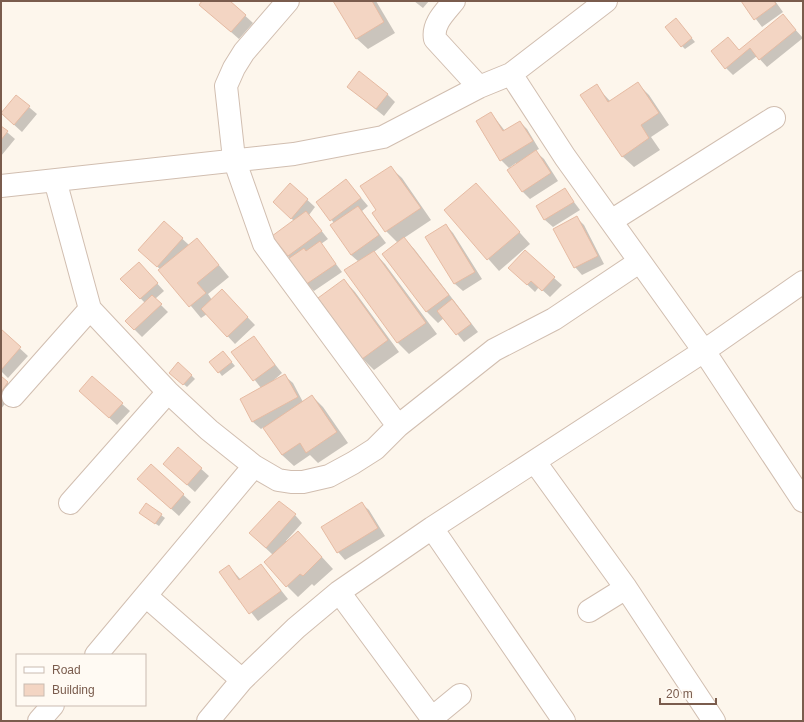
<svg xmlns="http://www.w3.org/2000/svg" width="804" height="722" font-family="Helvetica,sans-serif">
	<rect width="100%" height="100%" fill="#fdf6ec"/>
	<path fill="#0003" d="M201,1H229L253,23L239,39L200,5L203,2Z
		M334,1H376L395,33L368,49L356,38Z
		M414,1H429L423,8Z
		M742,1H775L783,12L762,27Z
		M783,16L803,38L767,67L757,56L733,75L726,68L728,39L740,51Z
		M679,23L695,42L685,49L682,46Z
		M638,84L649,95L669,125L651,137L660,150L634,167L622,156L596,86L611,102Z
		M348,87L387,94L395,102L384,116Z
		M16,96L37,114L22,132L2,114Z
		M491,113L505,131L520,122L527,129L539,149L535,151L544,159L558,181L530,199L523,192L508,170L517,165L516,163L509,168L501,160Z
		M1,127L15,139L1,156Z
		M390,167L402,178L431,220L404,238L415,250L478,332L464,342L444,318L438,323L427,312L383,255L398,243L386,231L373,213L378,210Z
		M346,180L368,206L362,211L386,243L374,252L385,264L437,334L409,354L398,343L346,271L359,262L351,255L334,223L317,202Z
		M290,184L315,207L309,215L328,239L321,244L342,272L314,291L306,284L288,256L294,221L282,209Z
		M565,190L580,210L553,227L545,220L537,206Z
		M487,196L530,244L499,271L446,211Z
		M577,218L584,225L604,264L582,275L575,267Z
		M164,222L189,245L197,239L229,277L208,294L212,300L229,298L255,325L235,344L207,314L201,318L160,269L147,258Z
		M446,225L453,233L482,279L463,291L455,284L426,237Z
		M146,271L164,291L155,299L168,312L142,337L126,321L145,303L122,279Z
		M517,275L554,278L562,285L550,297L539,287L535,292Z
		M344,280L355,292L399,352L374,370L362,358Z
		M1,331L28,356L8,378L1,371Z
		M253,337L282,373L267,386L285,376L293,383L303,402L312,396L323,407L348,443L318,463L310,455L294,466L282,455L264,427L261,429L253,422L241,400L261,388L233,352Z
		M223,352L235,366L222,376L219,372Z
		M191,375L195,379L187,387L174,376Z
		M1,377L15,390L1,409Z
		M88,398L122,404L130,411L117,425Z
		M178,448L209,476L195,492L164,464Z
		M151,465L191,502L179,516L146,486Z
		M361,503L369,510L385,536L345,560L338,552Z
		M161,515L165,518L159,526L144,516Z
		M295,515L302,523L286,541L309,543L333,569L314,586L312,584L298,597L287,586L273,555L257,540Z
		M261,565L288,599L258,621L220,573L229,566L241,580Z"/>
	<path fill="#f3d5c3" stroke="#e6bba3" d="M202,1H230L246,15L231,32L199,5Z
		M333,1H372L384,22L356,39Z
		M741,1H774L776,4L754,20Z
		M783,14L796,30L759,60L750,48L725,69L711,51L728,37L739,50Z
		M676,18L692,38L681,47L665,27Z
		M359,71L388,94L376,109L347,87Z
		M638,82L659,113L641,125L649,138L622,157L580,95L597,84L608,102Z
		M16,95L30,106L14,125L1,113Z
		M491,112L503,131L520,121L533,141L500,161L476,121Z
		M1,126L8,131L1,140Z
		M536,150L551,173L522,192L507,170Z
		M391,166L421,208L385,232L372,213L376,210L360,186Z
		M346,179L361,198L330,221L316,202Z
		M290,183L308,199L291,219L273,202Z
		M476,183L520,232L487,260L444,210Z
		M565,188L574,202L544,220L536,206Z
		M358,206L379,235L351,255L330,225Z
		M306,211L322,231L288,256L272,236Z
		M577,216L598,256L574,268L553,229Z
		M164,221L183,238L157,267L138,250Z
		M446,224L475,272L454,284L425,237Z
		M404,237L449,295L426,312L382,254Z
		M197,238L219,265L197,283L206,293L189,307L158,270Z
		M320,241L336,264L305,285L288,259L304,248L306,251Z
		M525,250L555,277L542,291L531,281L527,285L508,268Z
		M374,251L426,323L397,343L344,270Z
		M139,262L158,283L140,299L120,279Z
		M344,279L388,340L362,359L318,298Z
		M222,289L248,317L227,337L201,309Z
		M152,295L162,304L134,330L125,321Z
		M452,299L471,324L456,335L437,311Z
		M1,329L21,347L1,370Z
		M254,336L275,365L253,381L231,352Z
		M223,351L232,362L218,373L209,362Z
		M178,362L192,375L183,385L169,373Z
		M285,374L298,397L252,422L240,399Z
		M1,376L8,382L1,392Z
		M92,376L123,403L109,418L79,391Z
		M312,395L337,432L306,453L300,443L282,455L263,428Z
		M178,447L202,468L187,485L163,464Z
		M151,464L184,494L171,509L137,479Z
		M279,501L296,514L266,548L249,533Z
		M362,502L378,528L337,553L321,527Z
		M146,503L162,514L155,524L139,513Z
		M298,531L322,557L303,576L300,574L286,587L264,562Z
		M261,564L281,591L249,614L219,572L229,565L239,580Z"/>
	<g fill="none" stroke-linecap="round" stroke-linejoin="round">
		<defs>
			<path id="minor" d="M288,1L244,52L234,68L226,86L234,159L264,244L398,426
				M454,1C445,12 432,24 435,39L479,87
				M511,74L565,157L704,351L803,501
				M55,180L90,309L168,392L209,430L254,466L278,480L291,482H303L329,476L353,463L375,449L398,426L494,350L554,319L639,262
				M1,186L294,154L383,137L479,87L511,74L606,1
				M611,221L774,118
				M13,396L90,309
				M535,462L626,588L714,721
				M70,503L168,392
				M432,528L564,721
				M339,592L434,721
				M146,596L242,680
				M589,611L626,588
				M96,655L254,466
				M432,718L460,695
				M39,721L53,705
				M208,721L242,680L296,628L339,592L432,528L704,351L803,282"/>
		</defs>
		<use href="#minor" stroke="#d1beb0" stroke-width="24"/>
		<use href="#minor" stroke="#fff" stroke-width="22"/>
	</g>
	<rect width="804" height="722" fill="none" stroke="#7a5c4d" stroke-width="4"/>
	<rect x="16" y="654" width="130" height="52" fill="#fffaf3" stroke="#cabbb1"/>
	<rect x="24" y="667" width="20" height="6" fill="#ffffff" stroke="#cabbb1"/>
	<text x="52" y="674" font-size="12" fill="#7a5c4d">Road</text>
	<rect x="24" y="684" width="20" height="12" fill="#f3d5c3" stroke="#cabbb1"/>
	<text x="52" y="694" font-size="12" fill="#7a5c4d">Building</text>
	<path d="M660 698v6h56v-6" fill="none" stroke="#7a5c4d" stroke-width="2"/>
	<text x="666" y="698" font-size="12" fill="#7a5c4d" stroke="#fffaf3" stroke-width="3" paint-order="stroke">20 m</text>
</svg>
